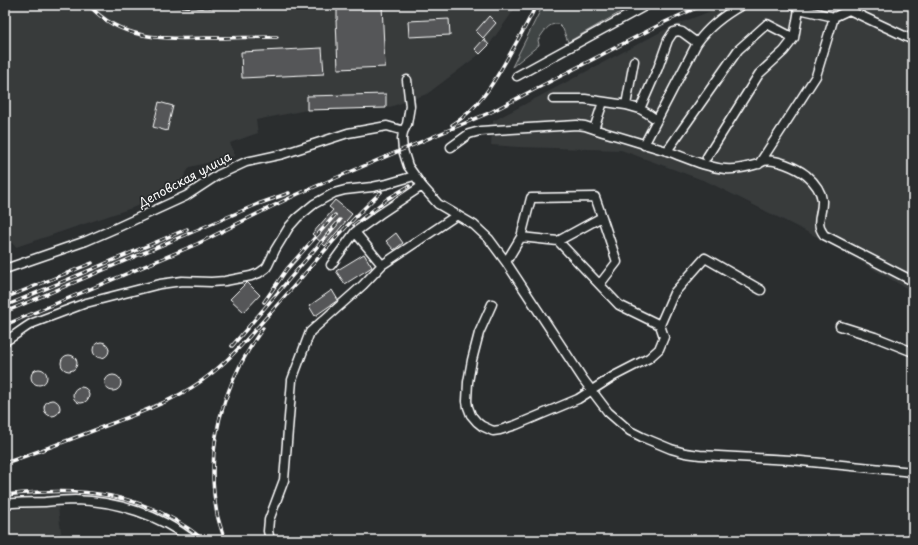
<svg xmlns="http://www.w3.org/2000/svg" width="918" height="545" font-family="'Playpen Sans',sans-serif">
	<rect width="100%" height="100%" fill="#2a2d2e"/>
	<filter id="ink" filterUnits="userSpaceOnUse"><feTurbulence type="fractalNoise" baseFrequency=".025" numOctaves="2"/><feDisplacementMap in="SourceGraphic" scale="8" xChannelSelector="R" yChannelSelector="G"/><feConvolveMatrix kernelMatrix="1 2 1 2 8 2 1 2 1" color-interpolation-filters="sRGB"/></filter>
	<g filter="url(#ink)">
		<path fill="#373a3b" d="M5,5H516V7L489,45L480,54L427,94L387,108L307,110L256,120L258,133L230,143L235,156L190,167L175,190L132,208L16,247L5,237Z
			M726,5H913V292L821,239L708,182L621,150L518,147L491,145L493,121L670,27Z
			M35,507H58L62,540H5V511Z"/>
		<path fill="#414445" stroke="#a0a2a2" d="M543,5H633L568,42L563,29L558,24C548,23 544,32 538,40L539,45L512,67Z"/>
		<path fill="#555758" stroke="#fff" d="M337,5H382L385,67L338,69L336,20H337Z
			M489,16L496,23L483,38L476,31Z
			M449,19L450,35L409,37L408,21Z
			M484,39L489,45L480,54L475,49Z
			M322,48L324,74L242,78L241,52Z
			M386,94V108L307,110V96Z
			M159,102L173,106L167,131L153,127Z
			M335,200L352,214L325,246L312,234L333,210L329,207Z
			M396,233L403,243L394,250L386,241Z
			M364,254L372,267L345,284L336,271Z
			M247,282L260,295L244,312L230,299Z
			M332,290L338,300L315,316L309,306Z
			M93 350a8 8 0 1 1 16 0a8 8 0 1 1-16 0Z
			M61 363a8 8 0 1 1 16 0a8 8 0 1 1-16 0Z
			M31 377a8 8 0 1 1 16 0a8 8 0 1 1-16 0Z
			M105 383a8 8 0 1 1 16 0a8 8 0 1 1-16 0Z
			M73 395a8 8 0 1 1 16 0a8 8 0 1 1-16 0Z
			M44 408a8 8 0 1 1 16 0a8 8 0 1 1-16 0Z"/>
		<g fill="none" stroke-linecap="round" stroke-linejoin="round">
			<defs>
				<path id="minor" d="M834,17L849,10L913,40
					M517,76L647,5
					M407,80L410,106L407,124L403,132L402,139L403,150L408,166L422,186L438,204L474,225L489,239L506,262L583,379L608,412L630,431L642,437L671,449L685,453L700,455L791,460L913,472
					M553,99H585L626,105L640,109L647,113L657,120
					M626,105L634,61
					M640,109L658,68L668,40L672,34L674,32L678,31L682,32L697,43
					M594,129L603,102
					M644,145L697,43C709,26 724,15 742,5
					M451,147L469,134L480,131L577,125L585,126L603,132C625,138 646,145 667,151C687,158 705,167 725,169C736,170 748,167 758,164C760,163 762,162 764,161C775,158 797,168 806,175C813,181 821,190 822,200C823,214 814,222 824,235L913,281
					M667,151L738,50L767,24L794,38L799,9
					M707,157L759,74L784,51L794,38
					M759,164L816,76L834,17L799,9L793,5
					M355,232L382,265
					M521,237L531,198L595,197L602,217L558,241
					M331,265L355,232L380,214L422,186
					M5,269L86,241L116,228L186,196L218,175L246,162L283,154L348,133L387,126L401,130L403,132
					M600,284L617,262L602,217
					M492,304L479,333L472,360L468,382L467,401L468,407L471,415L477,422L482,426L493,431L500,430L516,425L578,399L614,376L649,358L659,349L664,337L660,325L619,305L558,241L521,237L506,262
					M660,325L674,293L705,258L761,290
					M840,326L875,337L913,352
					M5,341C15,336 23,328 33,323L86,303L160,284L182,281L211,282L225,281L251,276L259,273L266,268L268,265L275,250L289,227L297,218L314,204L334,193L345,190L372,187L387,184L414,176
					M5,504C18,502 32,502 45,502C55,501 65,500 75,500C117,501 159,515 192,540
					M270,540L268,531L269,520L284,480L292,380L310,332L363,285L382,265L457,215"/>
			</defs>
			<use href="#minor" stroke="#fff" stroke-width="11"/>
			<use href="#minor" stroke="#2a2d2e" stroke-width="8"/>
			<defs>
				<path id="rail" d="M89,5C121,41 165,39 209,38C232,38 254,37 277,37
					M167,5L201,7L310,5
					M452,125C481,107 495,80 511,52C520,36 529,21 536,5
					M354,225L387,199L409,186
					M5,298L92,263
					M264,302L287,269L335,215
					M5,306L187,229
					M5,312L258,204L289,193
					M5,325L197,244L271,207L298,194L491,112L665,22L703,5
					M232,346L340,220
					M5,463C41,451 77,437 113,423C147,410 183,397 212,373C234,356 252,333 271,312C307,272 341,229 381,192
					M5,495C80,486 143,491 204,540
					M225,540C222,531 219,523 217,514C204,445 223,384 263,328"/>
			</defs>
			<use href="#rail" stroke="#fff" stroke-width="3.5"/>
			<use href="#rail" stroke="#2a2d2e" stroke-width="2" stroke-dasharray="6" stroke-linecap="butt"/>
		</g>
	</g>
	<g text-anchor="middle" stroke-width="3.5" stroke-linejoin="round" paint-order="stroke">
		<g font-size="12" fill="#fff" stroke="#2a2d2e">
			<text transform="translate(185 180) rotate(-28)" y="4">Деповская улица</text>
		</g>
	</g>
	<rect width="918" height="545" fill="none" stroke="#2a2d2e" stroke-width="20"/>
	<rect x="10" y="10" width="898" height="525" fill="none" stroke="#fff" stroke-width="1.5" filter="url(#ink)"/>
</svg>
